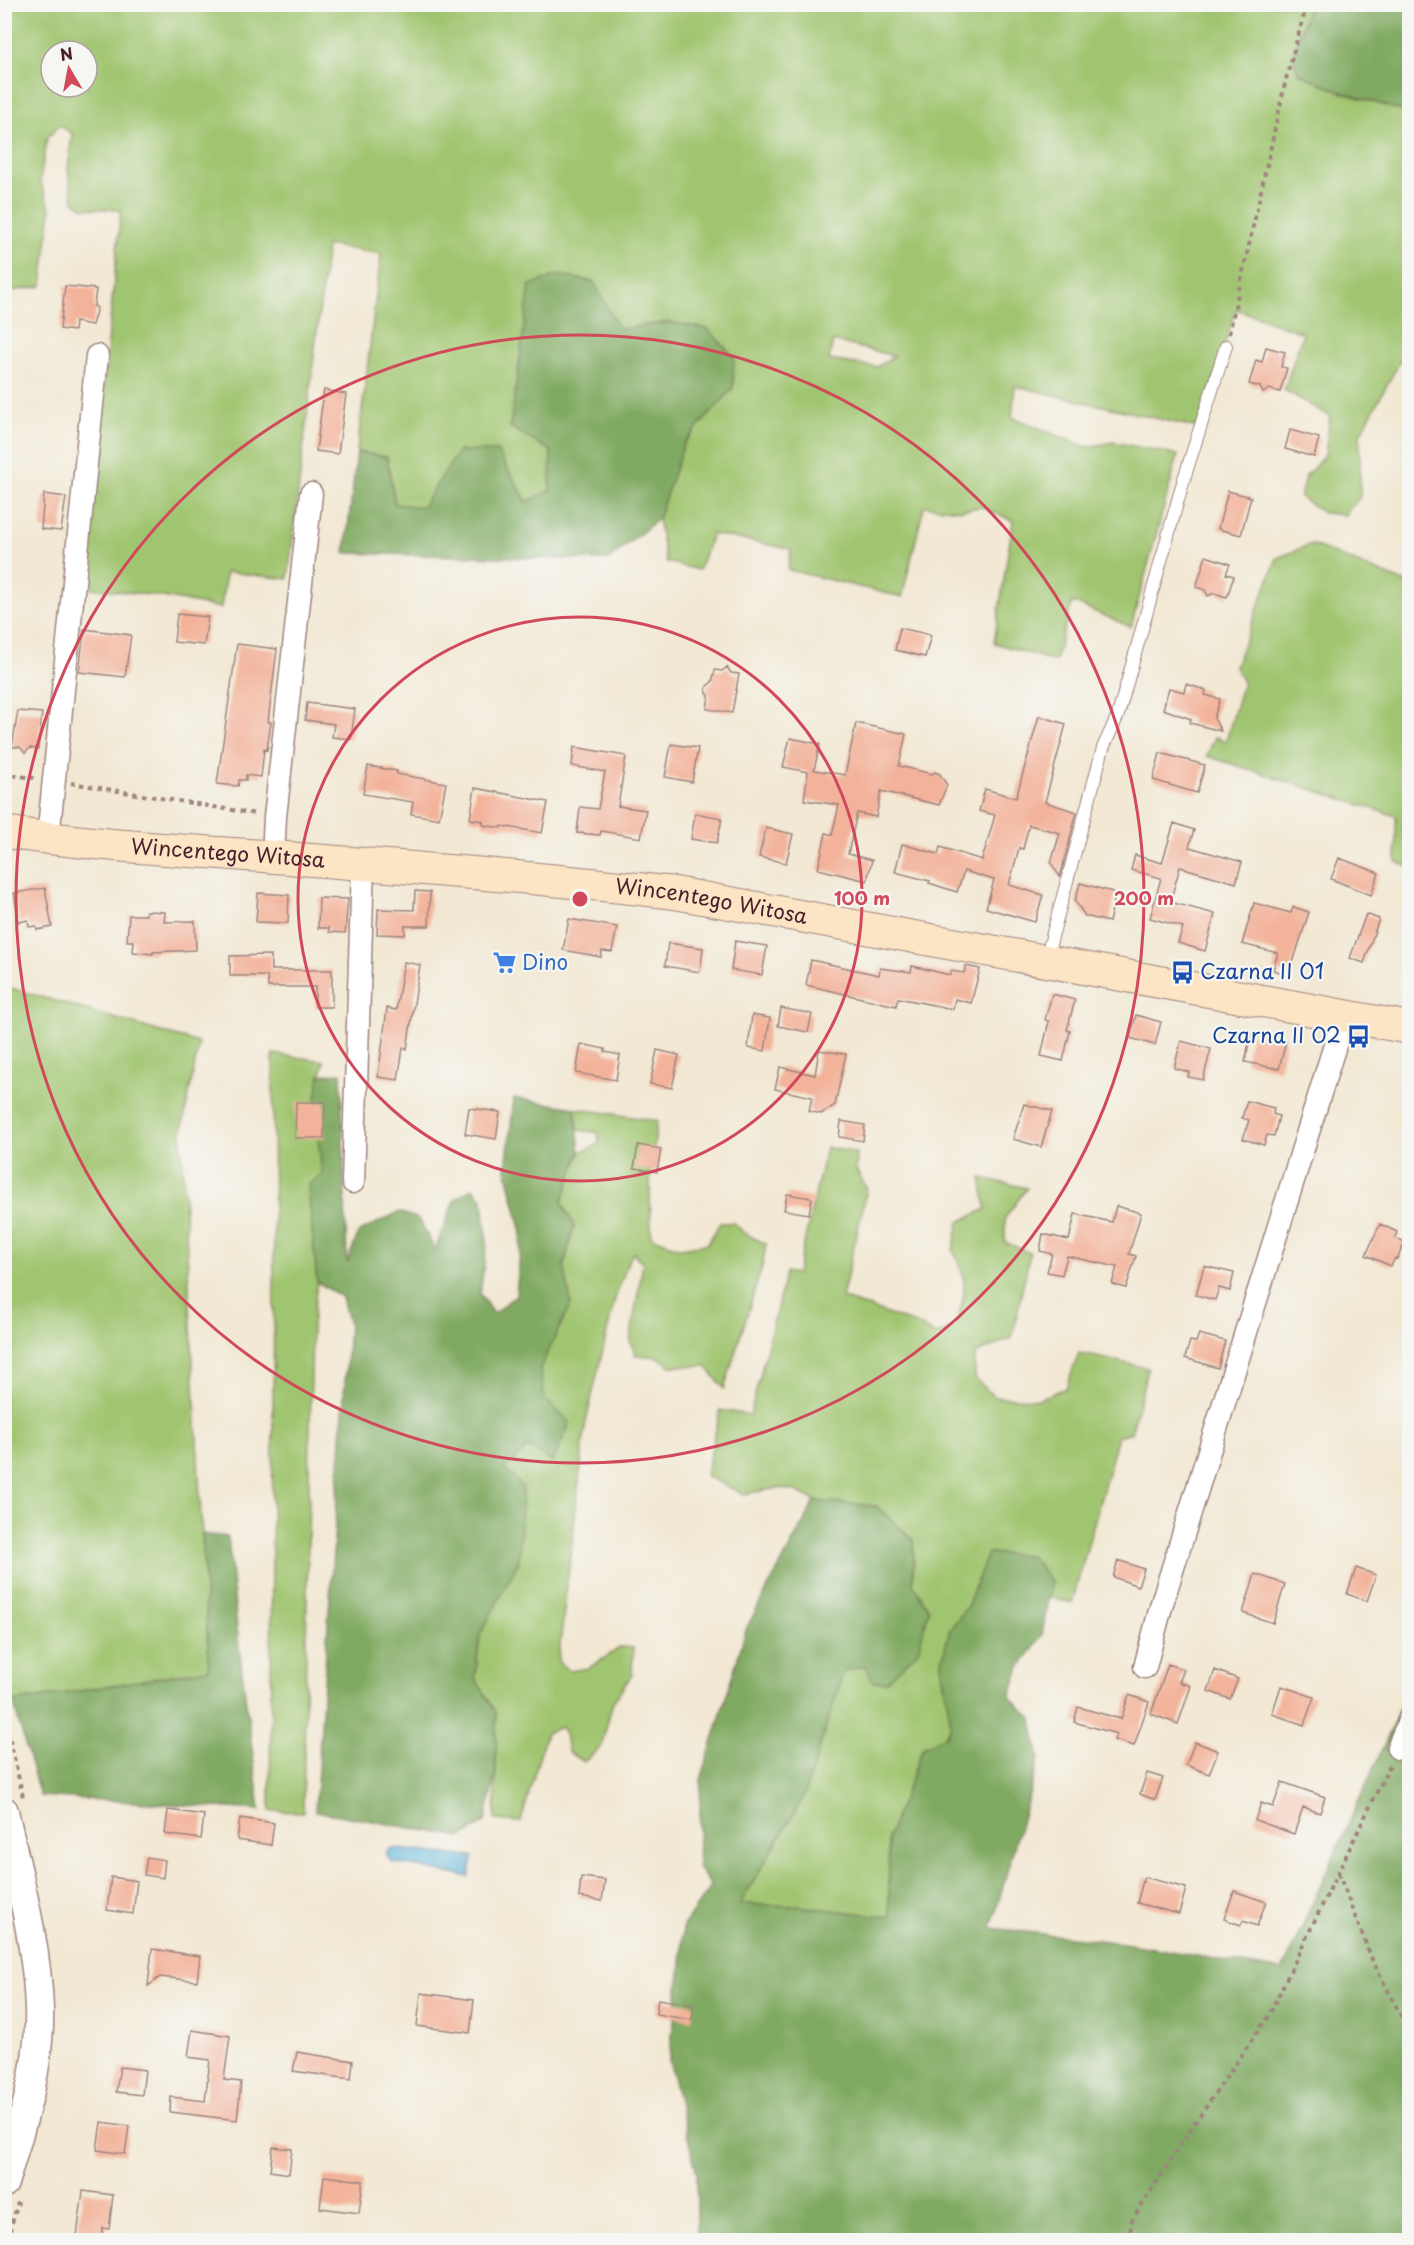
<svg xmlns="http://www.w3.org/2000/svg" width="1414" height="2245" font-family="'Playpen Sans',sans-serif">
	<rect width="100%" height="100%" fill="#f6f6f2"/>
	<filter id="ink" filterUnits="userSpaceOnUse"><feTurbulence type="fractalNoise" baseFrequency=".0167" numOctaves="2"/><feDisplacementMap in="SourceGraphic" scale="12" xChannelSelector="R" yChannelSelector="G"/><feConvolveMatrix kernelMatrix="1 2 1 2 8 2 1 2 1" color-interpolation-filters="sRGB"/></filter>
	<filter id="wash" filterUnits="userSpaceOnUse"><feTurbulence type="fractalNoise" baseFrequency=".008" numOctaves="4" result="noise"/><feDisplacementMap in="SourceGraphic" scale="24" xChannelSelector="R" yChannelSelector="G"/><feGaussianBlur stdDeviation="1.35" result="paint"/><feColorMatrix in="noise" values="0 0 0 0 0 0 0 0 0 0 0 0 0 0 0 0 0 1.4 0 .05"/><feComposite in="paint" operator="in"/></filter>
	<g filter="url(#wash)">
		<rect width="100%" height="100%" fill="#f2e8d3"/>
		<path fill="#a0c56f" stroke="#75724d" stroke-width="1.5" fill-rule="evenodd" d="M4,5H1309L1293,56L1298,73L1341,92L1409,113V350H1406L1360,435V497L1345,515L1323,513L1300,497L1305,477L1325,455L1330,416L1284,390L1303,333L1236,309L1199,428L1015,386L1012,417L1086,447L1114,442L1178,455L1131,627L1072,602L1055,661L994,643L1013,521L982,507L961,510L924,506L902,597L788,570L791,549L712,534L699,570L666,562L658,519L684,443L733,388L670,322L619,329L551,451L550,491L527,502L497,451L422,507L395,504L387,457L357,452L381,254L327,245L288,579L226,572L221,608L158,596L84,587L121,210L84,208L73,200L68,170L72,134L60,125L47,138L40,181L51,210L42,286L5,292ZM51,51H87V87H51ZM833,341L894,356L893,357L877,367L829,360Z
			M1311,544L1409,584V867L1396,862V816L1207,756L1215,737L1226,741L1243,682L1235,667L1277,558Z
			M4,986L199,1043L181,1135L209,1669L13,1702L4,1664Z
			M273,1054L324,1061L315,1104L322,1175L308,1185L317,1282L312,1326L303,1812L270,1811L274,1285Z
			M575,1108L657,1121L650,1182L651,1237L680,1248L707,1244L720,1223H734L744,1233L766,1244L762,1267L724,1389L706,1366H671L658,1357L636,1355L630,1342L643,1263L633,1253L628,1262L615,1299L586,1421L558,1662L570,1671L589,1668L621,1647L633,1648L632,1675L613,1702L601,1747L584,1762L568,1752L565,1734L561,1727L546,1733L521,1822L495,1820L496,1713L475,1678L480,1635L519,1561L503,1468L529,1447L544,1399L540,1368L571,1304L564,1265L574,1226L562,1202L580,1152L598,1145L599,1133L578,1130Z
			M826,1147L857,1153L856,1170L867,1189L842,1298L918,1325L936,1335L955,1327C966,1295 969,1281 953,1250L959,1222L986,1209L981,1178L1027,1188L1005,1218V1242L1030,1253L1012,1338L975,1354V1378L994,1397L1039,1399L1066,1388L1079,1353L1148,1368L1131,1433L1118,1436L1072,1603L1048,1597L1051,1581L988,1553L967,1607L950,1629L941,1665L951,1724L888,1837L890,1917L797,1906L740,1904L803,1798L844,1671L866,1666L929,1610L913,1584L914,1541L876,1506L815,1501L796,1491L779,1488L743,1494L706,1476L720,1410L750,1415L786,1272L797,1274Z"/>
		<path fill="#80aa62" stroke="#656446" stroke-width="1.5" d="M1309,5H1409V113L1341,92L1298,73L1293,56Z
			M558,275L594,282L619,329L670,322L708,329L734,357L733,388L684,443L658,519L608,560L345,553L357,452L387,457L395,504L422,507L459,451H497L527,502L550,491L551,451L510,427L530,285Z
			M341,1073L347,1263L359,1232L399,1212L419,1219L435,1250L454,1201L472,1188L483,1199L487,1243L480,1294L493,1314L516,1295L522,1233L506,1169L514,1098L575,1108L580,1152L562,1202L574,1226L564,1265L571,1304L540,1368L545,1399L570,1423L553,1462L529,1447L504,1468L523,1487L519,1561L480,1635L475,1678L496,1712V1772L485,1822L462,1837L315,1811L349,1325L342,1297L317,1282L308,1185L322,1175L315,1104L320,1075Z
			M815,1501L876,1506L914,1541L913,1584L929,1609L918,1651L886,1682H873L866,1666L844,1671L803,1798L740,1904L797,1906L890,1917L888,1837L923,1747L946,1736L951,1724L941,1665L950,1629L967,1607L988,1553L1030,1555L1051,1581L1042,1635L1020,1667L1010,1697L1032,1718L1039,1759L991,1928L1124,1943L1282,1971L1394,1723L1409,1679V2240H708L697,2233V2174L669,2060L681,1964L683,1926L711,1886L698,1867L701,1780L747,1627Z
			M202,1534L228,1537L239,1648L260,1810L40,1796L13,1702L209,1669Z"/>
		<path fill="#5db5da" stroke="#546a82" stroke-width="1.5" d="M391,1848L473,1857L469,1877L391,1862L386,1854Z"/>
		<g id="blocks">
			<path fill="#f3b29a" d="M65,286L96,289L94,306L97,308L92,325L75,322L74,331L60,329Z
				M1266,347L1285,352L1281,367L1287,368L1280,392L1269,389L1263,393L1260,387L1249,384L1256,360L1262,362Z
				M324,390L346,394L338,454L316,451Z
				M1290,430L1319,438L1314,457L1285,449Z
				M1228,491L1251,497L1241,535L1218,529Z
				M44,494L66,497L61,531L41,529Z
				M1206,556L1230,564L1226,574L1234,576L1227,597L1214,593L1208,596L1205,590L1196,587Z
				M177,614L208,617L204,645L174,642Z
				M900,628L931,635L925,657L895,650Z
				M84,629L131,635L125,677L79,672Z
				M237,644L277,649L268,722H271L267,750L264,749L261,777L246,775V780H239L238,786L217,784Z
				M727,667L731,673L739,674L732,713L707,709L709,696L706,691L707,686L712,682L715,670L722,671Z
				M1186,684L1206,690L1205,695L1220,699L1214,718L1221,731L1190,723L1191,719L1163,709L1169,688L1184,692Z
				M307,703L355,709L351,739L332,737L334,724L305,720Z
				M18,711L42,713L38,749L30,748L25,753L20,747H12Z
				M1039,716L1066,724L1045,802L1077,812L1060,877L1051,863L1060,833L1029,825L1023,849L1019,848L1009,885L1043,895L1035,922L986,908L994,880L964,871L957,892L929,883L930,881L895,872L902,844L938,854L940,847L982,860L995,815L979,811L985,789L1016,798Z
				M856,723L906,734L899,766L932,774L935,772L940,774L947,785L939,805L881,791L876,817L857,813L848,854L872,860L867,881L818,869L826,833L832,835L839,805L804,800L808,772L783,767L790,738L820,744L814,770L845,775Z
				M671,744L698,748L692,782L665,777Z
				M574,747L626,756L618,806L646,810L641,838L601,831L600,835L577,833L580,807L598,809L605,772L572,766Z
				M1160,753L1205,765L1197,793L1153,780Z
				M368,766L397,771V774L446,783L439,819L411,814L413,802L363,794Z
				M475,788L548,802L542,833L502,826L501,828L483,825V821L470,819Z
				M695,813L722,818L717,843L691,839Z
				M1174,823L1194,830L1189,847L1242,862L1236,883L1180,867L1170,902L1215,914L1205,951L1178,943L1183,927L1150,918L1161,878L1131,870L1135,855L1162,863Z
				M766,828L793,834L786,863L759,857Z
				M1339,858L1379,873L1371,895L1331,879Z
				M1080,883L1116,893L1109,922L1085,916L1075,901Z
				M45,888L52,927L37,930L36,926L29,927L28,920L19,922L14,893Z
				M415,891L430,892L429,926H405V935L377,934L378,909L414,910Z
				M258,893L289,895L288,923L256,922Z
				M319,898L348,899L345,933L329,932V928H318Z
				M1254,903L1291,913L1293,907L1309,912L1289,975L1273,970L1278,953L1242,944Z
				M146,911L165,912L164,922L195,921L196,950L153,952V954L133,952L134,941H127L129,915H146Z
				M1366,914L1379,919L1364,963L1350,958Z
				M569,919L617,927L612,952L602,951L601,957L563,950Z
				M735,941L767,946L762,975L731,970Z
				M668,943L703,948L700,972L665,966Z
				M271,955V970H332V1007H315V987H268L267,976H230V956Z
				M811,960L879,975L880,968L911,972L912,966L950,975L951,971L964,973L966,966L980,969L971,1003L955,999L953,1009L898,998L896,1006L806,985Z
				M404,962L420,965L407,1049L403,1048L398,1080L378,1077L387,1008L396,1010Z
				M1052,994L1075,1000L1067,1030L1070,1031L1063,1061L1041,1056L1049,1021L1045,1020Z
				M781,1008L812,1014L808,1032L778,1026Z
				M752,1015L770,1018L765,1051L748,1048Z
				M1136,1015L1161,1022L1155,1045L1130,1038Z
				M1251,1033L1286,1041L1279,1069L1245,1062Z
				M1181,1041L1211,1049L1203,1080L1188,1077L1189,1072L1174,1068Z
				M581,1044L605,1049V1052L620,1055L616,1080L576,1073Z
				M657,1050L679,1055L672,1088L650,1084Z
				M819,1050L846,1054L835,1105L821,1114L809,1111L812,1097L775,1089L780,1067L815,1075Z
				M1247,1101L1274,1108L1273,1114L1279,1116L1274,1136L1267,1135L1264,1145L1243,1139L1249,1120L1242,1118Z
				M296,1102H325L324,1138H295Z
				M1024,1104L1052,1111L1041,1147L1013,1139Z
				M469,1108L500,1112L496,1139L465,1134Z
				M841,1121L865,1125L863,1141L839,1137Z
				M638,1145L661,1149L657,1172L634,1168Z
				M787,1194L812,1198L809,1214L784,1210Z
				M1116,1206L1141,1213L1129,1254L1136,1256L1126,1288L1112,1284L1117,1267L1067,1256L1062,1275L1047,1272L1052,1254L1040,1251L1043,1234L1069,1240L1075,1214L1112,1222Z
				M1380,1224L1397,1232L1395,1238L1405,1242L1397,1259L1395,1258L1391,1266L1366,1255Z
				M1204,1266L1234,1273L1230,1291L1219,1288L1215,1300L1196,1295Z
				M1199,1334L1225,1341L1218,1368L1185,1358L1190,1341L1196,1342Z
				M1118,1560L1144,1569L1138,1586L1113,1577Z
				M1356,1568L1376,1575L1367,1601L1347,1594Z
				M1255,1574L1285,1584L1273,1623L1243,1613Z
				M1168,1664L1184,1670L1179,1682L1191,1686L1178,1724L1151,1714Z
				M1215,1670L1238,1679L1230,1699L1208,1691Z
				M1281,1686L1314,1697L1304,1725L1272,1714Z
				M1129,1695L1149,1702L1134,1746L1114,1740L1117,1734L1074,1722L1078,1707L1121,1719Z
				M1195,1742L1218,1751L1209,1774L1186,1765Z
				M1147,1773L1163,1778L1155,1800L1140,1794Z
				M1282,1782L1325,1797L1320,1813L1303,1807L1294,1834L1255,1820L1261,1803L1273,1807Z
				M168,1810L204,1815L201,1839L165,1834Z
				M240,1818L274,1823L271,1845L237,1840Z
				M147,1857L165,1860L163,1878L144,1875Z
				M111,1877L137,1881L133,1914L107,1910Z
				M581,1877L605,1880L602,1901L579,1897Z
				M1144,1877L1186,1888L1179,1914L1137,1903Z
				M1234,1891L1266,1902L1257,1926L1243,1921L1241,1925L1224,1919Z
				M152,1949L200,1956L197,1981L160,1977L148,1986Z
				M421,1993L474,2000L470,2033L417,2026Z
				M658,1999L694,2005L692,2020L656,2014Z
				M192,2030L230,2036L224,2080L241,2082L237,2120L170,2112L171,2097L205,2101L210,2060L188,2057Z
				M297,2052L353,2061L351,2079L293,2071Z
				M120,2067L145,2070L142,2095L116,2092Z
				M101,2122L129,2126L125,2154L97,2150Z
				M273,2147L292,2149L289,2174L270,2171Z
				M324,2176L363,2181L359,2213L320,2208Z
				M83,2191L113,2195L109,2229L103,2228L102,2239L77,2236Z"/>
		</g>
	</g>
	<g filter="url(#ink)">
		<use href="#blocks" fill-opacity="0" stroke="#9e847f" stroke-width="1.5"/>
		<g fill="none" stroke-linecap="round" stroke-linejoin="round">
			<defs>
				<path id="service" d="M1046,959L1103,748L1118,715L1183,482L1226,346"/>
				<path id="minor" d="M48,838L97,356
					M273,857L275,817L311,494
					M353,1182L363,865
					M1145,1667L1162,1603L1344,1016
					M1398,1748L1410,1719"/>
				<path id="tertiary" d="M4,1811C18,1875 37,1942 39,2009C41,2068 21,2127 4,2183"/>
				<g id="secondary">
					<path id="s1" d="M4,832C90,845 177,850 263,856C400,867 538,877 675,893L1410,1028"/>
				</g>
			</defs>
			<use href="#service" stroke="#9e847f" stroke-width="14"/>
			<use href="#minor" stroke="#9e847f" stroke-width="25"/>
			<use href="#tertiary" stroke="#9e847f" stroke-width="31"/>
			<use href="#secondary" stroke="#9e847f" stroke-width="34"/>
			<path stroke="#9e847f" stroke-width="4" stroke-dasharray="4.5 4.5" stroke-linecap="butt" d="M1229,334L1286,79L1307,4
				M4,774L34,778
				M71,783L256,814
				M4,1713L23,1797
				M1338,1873L1373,1962L1410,2033
				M7,2240L18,2202
				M1130,2240L1131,2222L1188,2133L1269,2015L1390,1765"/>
			<use href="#service" stroke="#fff" stroke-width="12"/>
			<use href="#minor" stroke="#fff" stroke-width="22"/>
			<use href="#tertiary" stroke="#fff" stroke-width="28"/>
			<use href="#secondary" stroke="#fce5c4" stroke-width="32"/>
		</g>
	</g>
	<g fill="none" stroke="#d1495b" stroke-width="3">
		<circle cx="580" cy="899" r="282"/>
		<circle cx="580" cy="899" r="564"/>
	</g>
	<defs>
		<symbol id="supermarket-bare" viewBox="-9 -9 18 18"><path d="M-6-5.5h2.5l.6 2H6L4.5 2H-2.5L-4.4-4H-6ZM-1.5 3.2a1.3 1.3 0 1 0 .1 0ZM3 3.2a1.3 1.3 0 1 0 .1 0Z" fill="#3f7fe0" stroke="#f6f6f2" stroke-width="2.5" paint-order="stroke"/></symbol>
		<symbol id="bus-bare" viewBox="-9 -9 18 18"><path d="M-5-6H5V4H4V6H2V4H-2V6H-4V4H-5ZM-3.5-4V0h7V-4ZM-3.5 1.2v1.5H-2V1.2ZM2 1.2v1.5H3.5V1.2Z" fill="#1a4fb4" stroke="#f6f6f2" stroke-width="2.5" paint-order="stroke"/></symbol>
	</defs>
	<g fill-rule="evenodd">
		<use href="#supermarket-bare" x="488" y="946" width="33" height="33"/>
		<use href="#bus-bare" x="1166" y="956" width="33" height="33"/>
		<use href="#bus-bare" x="1342" y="1020" width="33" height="33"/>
	</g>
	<g text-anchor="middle" stroke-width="4.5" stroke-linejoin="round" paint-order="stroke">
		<g font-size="21" fill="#4a1f2b" stroke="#f6f6f2">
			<text dy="7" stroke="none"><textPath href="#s1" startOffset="225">Wincentego Witosa</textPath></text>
			<text dy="7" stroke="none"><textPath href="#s1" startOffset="711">Wincentego Witosa</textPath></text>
		</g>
		<g font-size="21" fill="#366cbe" stroke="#f6f6f2" text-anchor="start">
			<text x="522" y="970">Dino</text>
		</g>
		<g font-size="21" fill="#164399" stroke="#f6f6f2" text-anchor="start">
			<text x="1200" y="979">Czarna II 01</text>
			<text x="1341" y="1043" text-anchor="end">Czarna II 02</text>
		</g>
	</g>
	<circle cx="580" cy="899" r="9" fill="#d1495b" stroke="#f6f6f2" stroke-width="3"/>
	<g font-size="18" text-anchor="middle" font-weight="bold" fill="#d1495b" stroke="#f6f6f2" stroke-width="4.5" stroke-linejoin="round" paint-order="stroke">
		<text x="862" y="905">100 m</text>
		<text x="1144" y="905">200 m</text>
	</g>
	<rect width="1414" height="2245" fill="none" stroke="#f6f6f2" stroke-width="24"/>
	<g transform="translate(69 69) rotate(350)"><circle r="28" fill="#f6f6f2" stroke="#b1a0a2" stroke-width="1.5"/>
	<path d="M0-4.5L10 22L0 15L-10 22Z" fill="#d1495b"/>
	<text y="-9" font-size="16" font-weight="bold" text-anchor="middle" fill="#4a1f2b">N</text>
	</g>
</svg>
